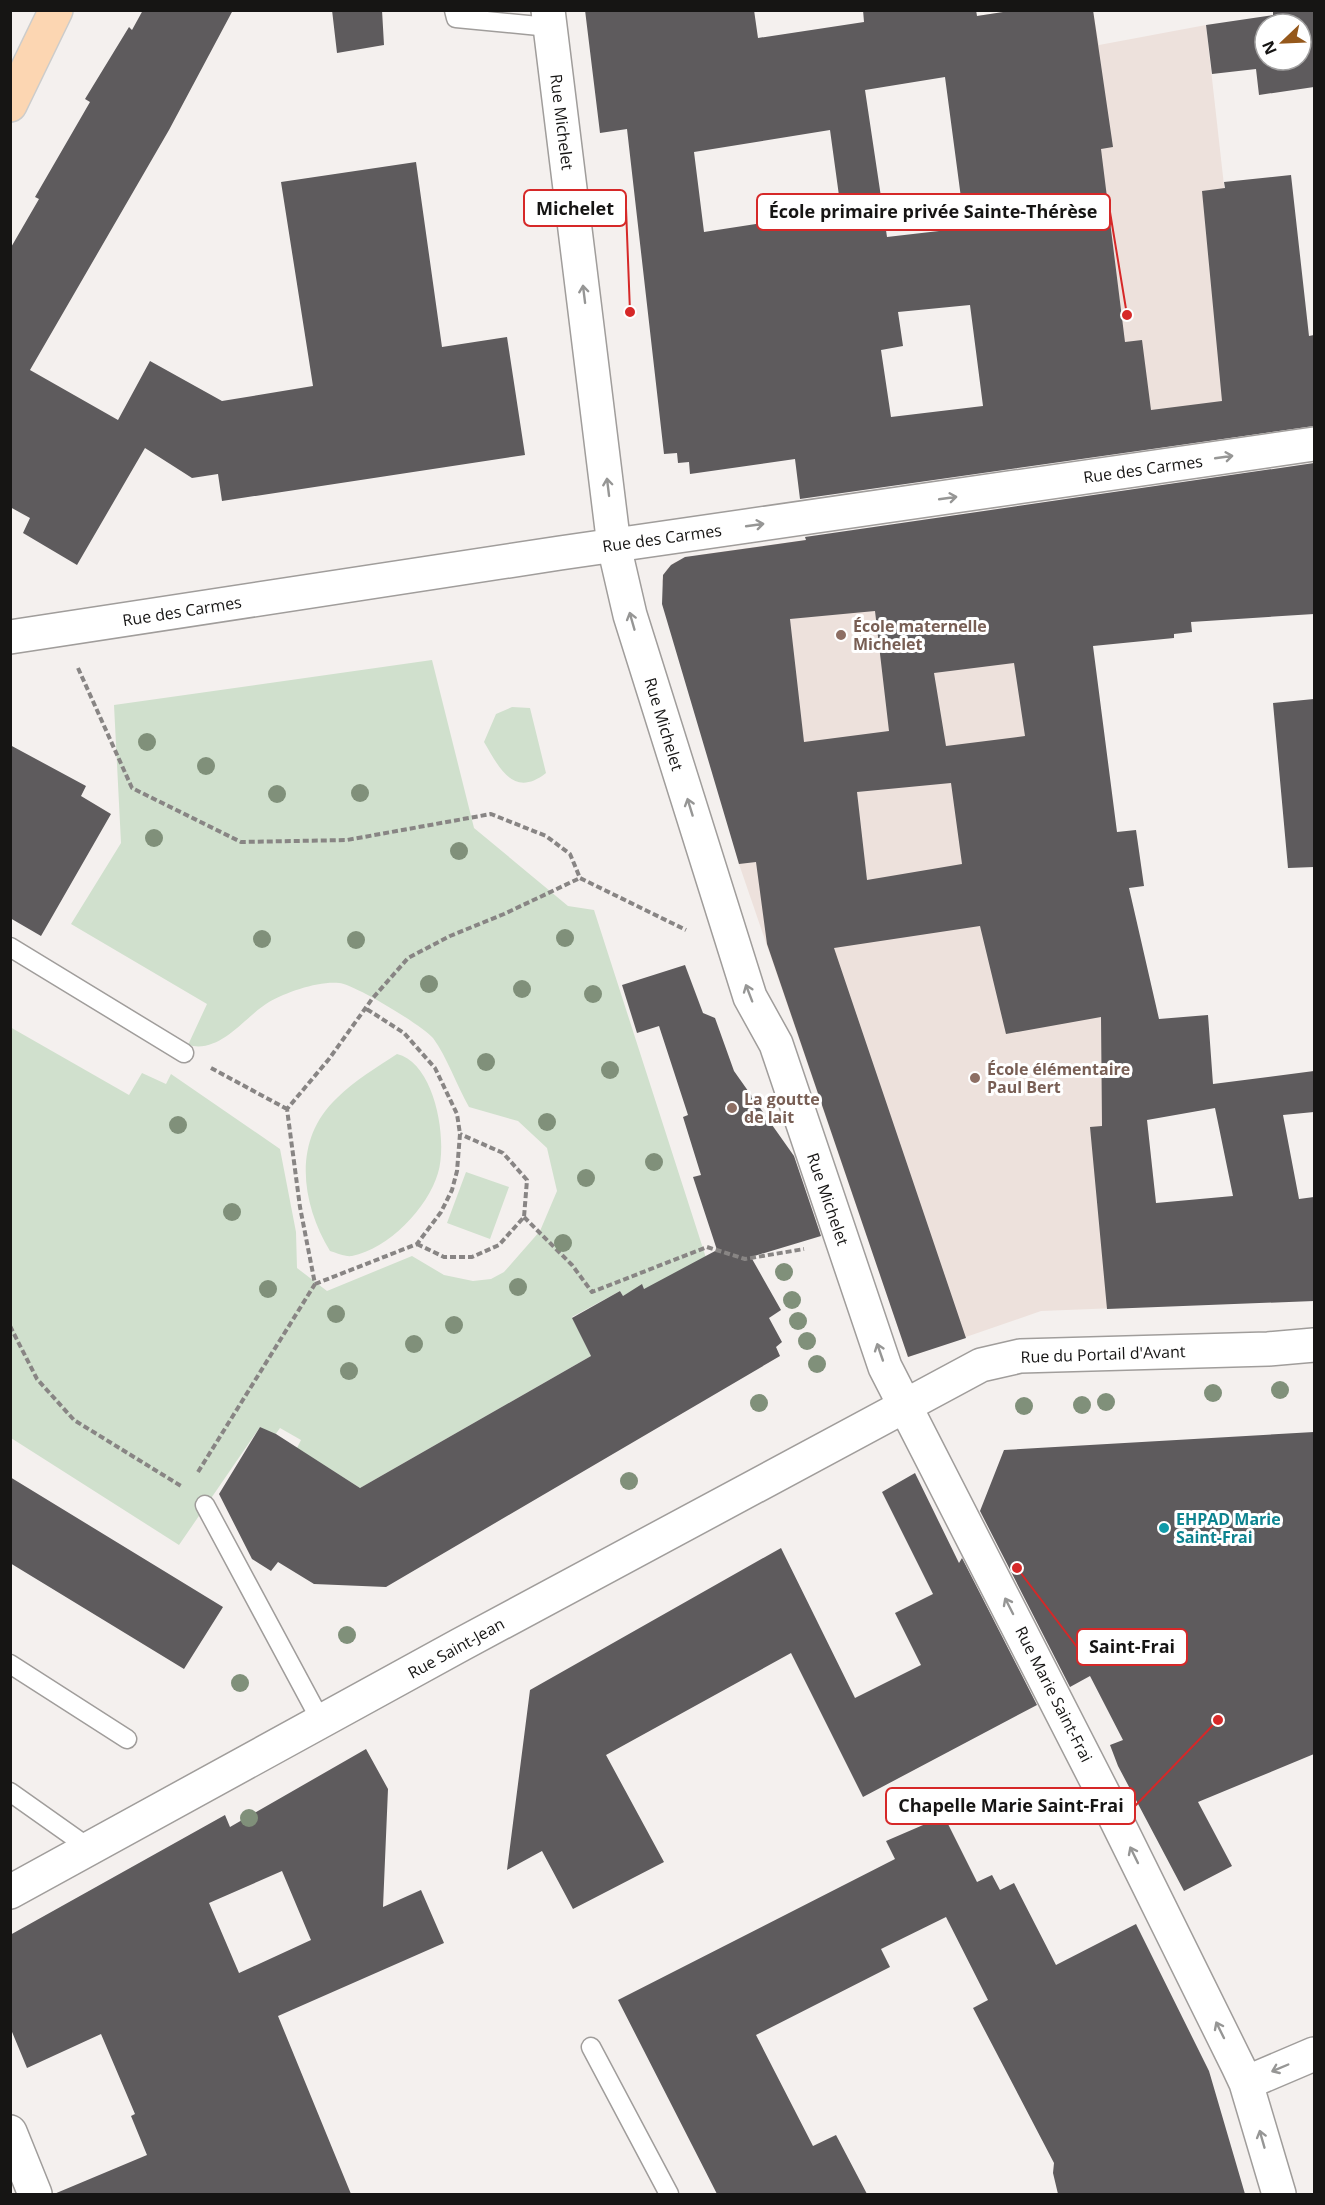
<svg xmlns="http://www.w3.org/2000/svg" width="1325" height="2205" font-family="'Open Sans',sans-serif">
	<rect width="100%" height="100%" fill="#f4f0ee"/>
	<path fill="#ede1dc" d="M1016,10L1093,11L1099,45L1206,25L1249,408L1034,461L977,16Z
		M993,514L1032,770L1138,998L1147,1120L1167,1306L1041,1311L908,1357L739,864L662,581L667,569L675,562L681,561L698,565V555Z"/>
	<path fill="#d0e0cd" d="M432,660L474,828L568,906L594,910L708,1264L644,1289L642,1285L623,1296L620,1291L572,1317L591,1356L360,1488L297,1448L301,1440L280,1428L275,1435L260,1427L179,1545L11,1438L10,1027L129,1095L142,1073L166,1084L171,1074L280,1149L296,1232L297,1268L327,1291L412,1256L444,1275L473,1281L491,1279L504,1272L540,1231L557,1191L547,1148L518,1121L469,1107C457,1086 447,1057 433,1038C423,1026 354,984 339,983C318,981 287,992 269,1002C244,1017 221,1054 188,1045L207,1004L71,924L121,843L114,705Z
		M512,707L530,708L546,773C513,799 499,767 484,742L496,714Z
		M397,1054C435,1063 448,1140 438,1173C428,1208 388,1249 352,1256C345,1257 337,1253 330,1251C301,1203 292,1140 337,1098C354,1081 377,1067 397,1054Z
		M466,1172L509,1187L490,1239L447,1223Z"/>
	<path fill="#5e5b5d" fill-rule="evenodd" d="M143,10H233L169,130L30,370L118,420L150,361L222,401L313,386L281,182L416,162L442,347L507,337L525,455L222,501L218,474L192,478L145,448L77,565L23,533L30,518L10,507V249L39,199L35,197L90,102L85,99L129,27L132,30Z
		M332,10H382L384,45L337,53Z
		M585,10H754L758,38L864,22L863,10H976L977,16L1016,10H1093L1113,147L1101,149L1125,342L1142,340L1151,410L1222,401L1202,191L1225,188L1224,182L1291,175L1309,336L1314,335V426L800,499L795,459L690,474L689,462L678,463L677,453L664,454L627,129L600,133ZM945,77L965,228L887,237L865,90ZM830,130L840,203L832,205L833,212L704,232L694,152ZM970,305L983,406L891,417L881,350L903,346L898,312Z
		M1273,10H1314V87L1259,95L1256,69L1212,74L1206,25L1273,15ZM1265,24H1301V60H1265Z
		M1314,463V614L1191,622L1192,632L1174,634V638L1093,646L1117,832L1136,830L1144,886L1129,888L1159,1019L1208,1015L1213,1084L1314,1071V1112L1283,1115L1299,1199L1314,1197V1301L1107,1309L1090,1127L1102,1126L1101,1017L1006,1034L980,926L834,948L966,1338L908,1357L767,944L756,862L739,864L662,604L663,575L671,565L685,557L806,540L805,537ZM875,611L889,731L804,742L790,619ZM1014,663L1025,736L946,746L934,673ZM951,783L962,864L867,880L857,792ZM1215,1108L1233,1196L1156,1203L1147,1120Z
		M1314,699V867L1288,868L1273,703Z
		M10,745L86,786L81,796L111,814L41,936L10,918Z
		M685,965L703,1013L715,1018L734,1071L794,1156L821,1236L751,1257L781,1310L769,1318L782,1342L776,1347L780,1356L386,1587L314,1584L278,1562L271,1571L252,1559L219,1494L260,1427L276,1434L360,1488L591,1356L572,1318L620,1291L623,1296L642,1284L644,1289L717,1250L693,1177L701,1175L683,1117L688,1115L659,1026L637,1033L622,985Z
		M1314,1432V1754L1198,1802L1232,1866L1184,1891L1118,1766L1110,1745L1123,1740L1090,1676L1070,1687L980,1511L1004,1450Z
		M915,1473L959,1563L962,1558L1037,1705L863,1797L791,1653L606,1755L664,1862L573,1909L542,1851L507,1870L530,1690L781,1548L855,1698L921,1665L895,1613L933,1594L882,1492Z
		M10,1477L223,1607L184,1669L10,1563Z
		M366,1749L388,1789L383,1907L421,1890L444,1943L278,2016L351,2194H54L147,2155L131,2116L135,2114L101,2034L27,2068L10,2027V1935L225,1815L230,1827ZM282,1871L311,1940L239,1973L209,1903Z
		M944,1816L977,1882L992,1875L1000,1890L1014,1883L1056,1965L1136,1924L1209,2071L1245,2194H1058L1053,2173L1054,2163L973,2008L988,2000L946,1917L881,1949L890,1967L756,2035L813,2146L836,2135L867,2194H717L618,2000L895,1859L886,1841Z"/>
	<g fill="none" stroke-linecap="round" stroke-linejoin="round">
		<defs>
			<path id="service" d="M454,10L456,18L549,27
				M10,947L184,1053
				M205,1505L321,1721
				M10,1664L127,1739
				M10,1792L92,1850
				M591,2047L669,2194"/>
			<path id="minor" d="M548,10L614,546L630,615L750,997L776,1044L885,1367L1105,1797L1238,2066L1246,2083L1279,2194
				M10,637L560,553L1314,444
				M1246,2083L1314,2054"/>
			<path id="tertiary" d="M10,1892L460,1645L981,1365L1020,1356L1268,1349L1314,1345
				M10,2132L35,2194"/>
			<path id="primary" d="M10,105L56,10"/>
		</defs>
		<use href="#service" stroke="#a09d9b" stroke-width="21"/>
		<use href="#minor" stroke="#a09d9b" stroke-width="36"/>
		<use href="#tertiary" stroke="#a09d9b" stroke-width="36"/>
		<use href="#primary" stroke="#cccccb" stroke-width="36"/>
		<path stroke="#888584" stroke-width="4" stroke-dasharray="6 3" stroke-linecap="butt" d="M78,668L132,788L241,842L347,840L491,814L546,836L570,854L580,878L686,930
			M211,1068L287,1109
			M524,1217L572,1265L592,1292L707,1247L745,1259L804,1249
			M417,1244L444,1257H472L499,1245L524,1217L527,1180L503,1153L460,1134
			M315,1284L417,1244L441,1212L452,1190L457,1171L460,1134L457,1114L435,1068L404,1033L365,1008
			M10,1326L37,1379L74,1420L181,1486
			M198,1472L315,1284L300,1207L287,1109L329,1059L372,999L408,958L450,936L504,914L580,878"/>
		<use href="#service" stroke="#fff" stroke-width="18"/>
		<use href="#minor" stroke="#fff" stroke-width="33"/>
		<use href="#tertiary" stroke="#fff" stroke-width="33"/>
		<use href="#primary" stroke="#fcd6b2" stroke-width="33"/>
	</g>
	<g fill="#80907a">
		<circle cx="147" cy="742" r="9"/>
		<circle cx="206" cy="766" r="9"/>
		<circle cx="360" cy="793" r="9"/>
		<circle cx="277" cy="794" r="9"/>
		<circle cx="154" cy="838" r="9"/>
		<circle cx="459" cy="851" r="9"/>
		<circle cx="565" cy="938" r="9"/>
		<circle cx="262" cy="939" r="9"/>
		<circle cx="356" cy="940" r="9"/>
		<circle cx="429" cy="984" r="9"/>
		<circle cx="522" cy="989" r="9"/>
		<circle cx="593" cy="994" r="9"/>
		<circle cx="486" cy="1062" r="9"/>
		<circle cx="610" cy="1070" r="9"/>
		<circle cx="547" cy="1122" r="9"/>
		<circle cx="178" cy="1125" r="9"/>
		<circle cx="654" cy="1162" r="9"/>
		<circle cx="586" cy="1178" r="9"/>
		<circle cx="232" cy="1212" r="9"/>
		<circle cx="563" cy="1243" r="9"/>
		<circle cx="784" cy="1272" r="9"/>
		<circle cx="518" cy="1287" r="9"/>
		<circle cx="268" cy="1289" r="9"/>
		<circle cx="792" cy="1300" r="9"/>
		<circle cx="336" cy="1314" r="9"/>
		<circle cx="798" cy="1321" r="9"/>
		<circle cx="454" cy="1325" r="9"/>
		<circle cx="807" cy="1341" r="9"/>
		<circle cx="414" cy="1344" r="9"/>
		<circle cx="817" cy="1364" r="9"/>
		<circle cx="349" cy="1371" r="9"/>
		<circle cx="1280" cy="1390" r="9"/>
		<circle cx="1213" cy="1393" r="9"/>
		<circle cx="1106" cy="1402" r="9"/>
		<circle cx="759" cy="1403" r="9"/>
		<circle cx="1082" cy="1405" r="9"/>
		<circle cx="1024" cy="1406" r="9"/>
		<circle cx="629" cy="1481" r="9"/>
		<circle cx="347" cy="1635" r="9"/>
		<circle cx="240" cy="1683" r="9"/>
		<circle cx="249" cy="1818" r="9"/>
	</g>
	<defs><path id="oneway-shaft" d="M-6 0H5M1.5-3L5.5 0L1.5 3" fill="none" stroke-width="1.6" stroke-linecap="round" stroke-linejoin="round" transform="scale(1.5)"/></defs>
	<g stroke="#969695">
		<use href="#oneway-shaft" transform="translate(584 294) rotate(-97)"/>
		<use href="#oneway-shaft" transform="translate(1224 457) rotate(-8)"/>
		<use href="#oneway-shaft" transform="translate(608 487) rotate(-97)"/>
		<use href="#oneway-shaft" transform="translate(948 498) rotate(-8)"/>
		<use href="#oneway-shaft" transform="translate(755 525) rotate(-8)"/>
		<use href="#oneway-shaft" transform="translate(632 621) rotate(-106)"/>
		<use href="#oneway-shaft" transform="translate(690 807) rotate(-107)"/>
		<use href="#oneway-shaft" transform="translate(749 993) rotate(-111)"/>
		<use href="#oneway-shaft" transform="translate(880 1352) rotate(-109)"/>
		<use href="#oneway-shaft" transform="translate(1009 1606) rotate(-117)"/>
		<use href="#oneway-shaft" transform="translate(1134 1855) rotate(-116)"/>
		<use href="#oneway-shaft" transform="translate(1220 2030) rotate(-116)"/>
		<use href="#oneway-shaft" transform="translate(1280 2068) rotate(157)"/>
		<use href="#oneway-shaft" transform="translate(1262 2139) rotate(-106)"/>
	</g>
	<g fill="#8d6e63" stroke="#fff" stroke-width="2">
		<circle cx="841" cy="635" r="6"/>
		<circle cx="975" cy="1078" r="6"/>
		<circle cx="732" cy="1108" r="6"/>
	</g>
	<circle fill="#0f9aa8" stroke="#fff" stroke-width="2" cx="1164" cy="1528" r="6"/>
	<g text-anchor="middle" stroke-width="6" stroke-linejoin="round" paint-order="stroke">
		<g font-size="16" fill="#161514" stroke="#fff">
			<text transform="translate(562 122) rotate(83)" y="6">Rue Michelet</text>
			<text transform="translate(1143 469) rotate(-8)" y="6">Rue des Carmes</text>
			<text transform="translate(662 538) rotate(-8)" y="6">Rue des Carmes</text>
			<text transform="translate(182 611) rotate(-9)" y="6">Rue des Carmes</text>
			<text transform="translate(664 724) rotate(73)" y="6">Rue Michelet</text>
			<text transform="translate(828 1199) rotate(71)" y="6">Rue Michelet</text>
			<text transform="translate(1103 1354) rotate(-2)" y="6">Rue du Portail d'Avant</text>
			<text transform="translate(456 1648) rotate(-29)" y="6">Rue Saint-Jean</text>
			<text transform="translate(1054 1694) rotate(63)" y="6">Rue Marie Saint-Frai</text>
		</g>
		<g font-size="16" font-weight="bold" fill="#785e54" stroke="#fff" text-anchor="start">
			<text x="853" y="632">École maternelle<tspan x="853" dy="18">Michelet</tspan></text>
			<text x="987" y="1075">École élémentaire<tspan x="987" dy="18">Paul Bert</tspan></text>
			<text x="744" y="1105">La goutte<tspan x="744" dy="18">de lait</tspan></text>
		</g>
		<g font-size="16" font-weight="bold" fill="#0d838f" stroke="#fff" text-anchor="start">
			<text x="1176" y="1525">EHPAD Marie<tspan x="1176" dy="18">Saint-Frai</tspan></text>
		</g>
	</g>
	<path fill="none" stroke="#d62828" stroke-width="2" d="M630 312L626 208M1127 315L1110 212M1017 1568L1077 1647M1218 1720L1135 1806"/>
	<g fill="#d62828" stroke="#fff" stroke-width="2">
		<circle cx="630" cy="312" r="6"/>
		<circle cx="1127" cy="315" r="6"/>
		<circle cx="1017" cy="1568" r="6"/>
		<circle cx="1218" cy="1720" r="6"/>
	</g>
	<g fill="#fff" stroke="#d62828" stroke-width="2">
		<rect x="524" y="190" width="102" height="36" rx="6"/>
		<rect x="757" y="194" width="353" height="36" rx="6"/>
		<rect x="1077" y="1629" width="110" height="36" rx="6"/>
		<rect x="886" y="1788" width="249" height="36" rx="6"/>
	</g>
	<g font-size="18" text-anchor="middle" font-weight="bold" fill="#161514">
		<text x="575" y="215">Michelet</text>
		<text x="933" y="218">École primaire privée Sainte-Thérèse</text>
		<text x="1132" y="1653">Saint-Frai</text>
		<text x="1011" y="1812">Chapelle Marie Saint-Frai</text>
	</g>
	<rect width="1325" height="2205" fill="none" stroke="#161514" stroke-width="24"/>
	<g transform="translate(1283 42) rotate(247)"><circle r="28" fill="#ffffff" stroke="#a2a1a1" stroke-width="1.5"/>
	<path d="M0-4.5L10 22L0 15L-10 22Z" fill="#95581b"/>
	<text y="-9" font-size="16" font-weight="bold" text-anchor="middle" fill="#161514">N</text>
	</g>
</svg>
